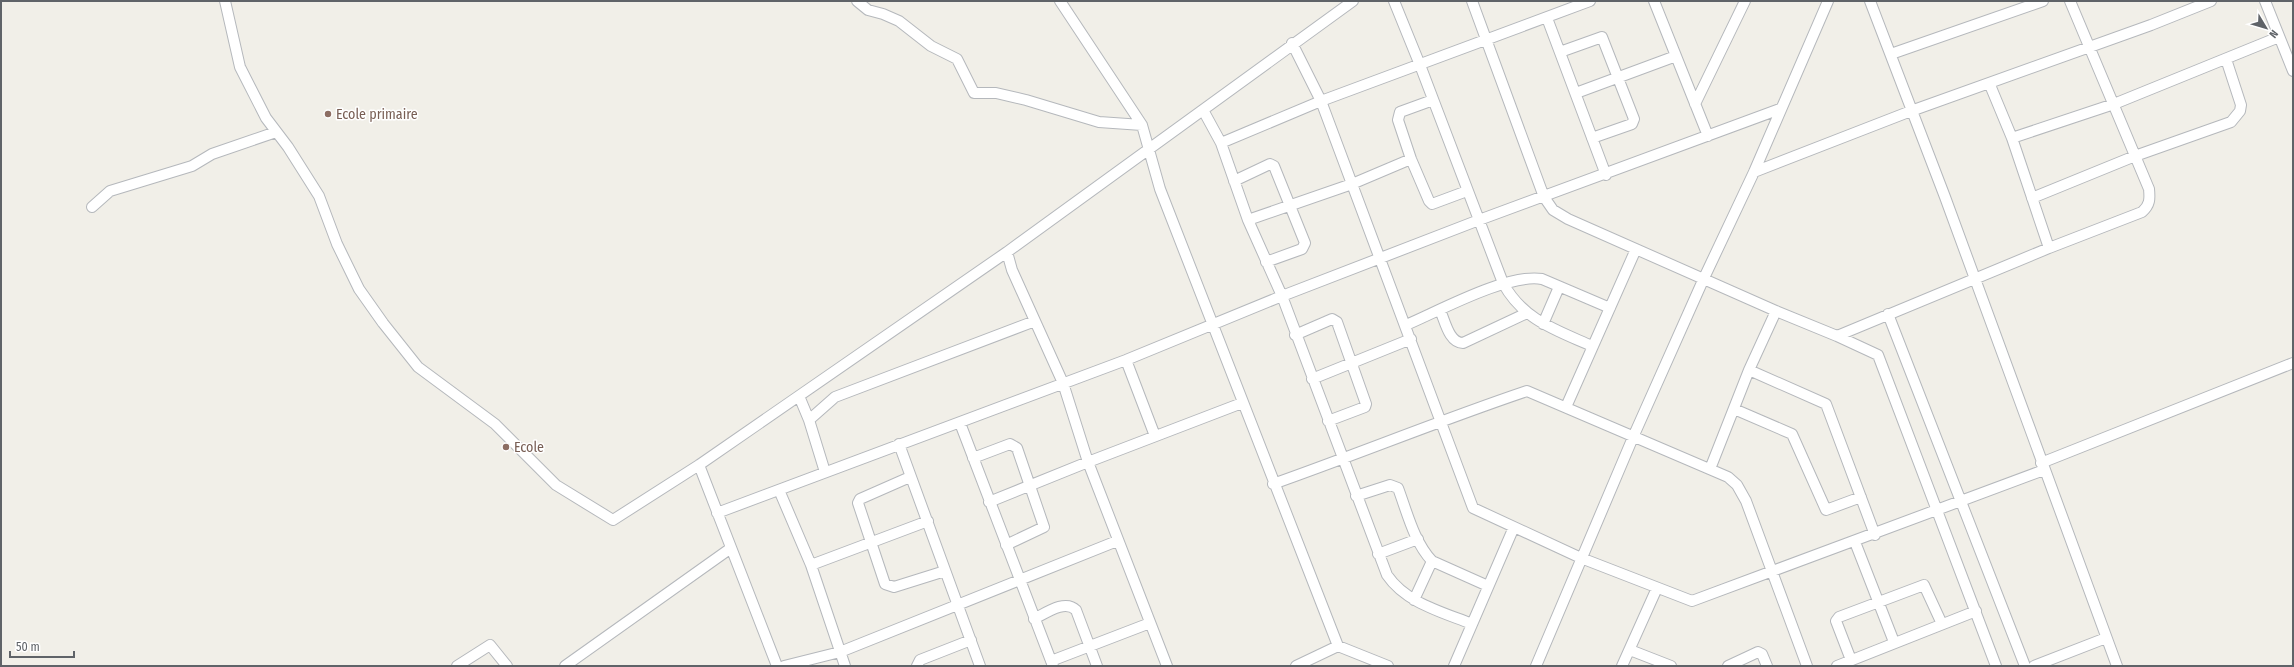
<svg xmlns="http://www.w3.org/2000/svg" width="2294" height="667" font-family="'Fira Sans Condensed',sans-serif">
	<rect width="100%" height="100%" fill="#f1efe8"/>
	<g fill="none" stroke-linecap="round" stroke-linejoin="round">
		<defs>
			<path id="minor" d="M225,1L240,67L266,118L288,147L319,196L337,244L359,289L383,323L418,367L495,424L556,485L613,520L699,465L1007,252L1353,1
				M857,1L868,10L883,14L899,21L931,46L957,59L974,93H996L1026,100L1099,122L1142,125
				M1060,1L1142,125L1160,189L1338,646
				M1394,1L1420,65L1503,283C1523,320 1556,330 1592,346
				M1472,1L1544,197L1553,210L1568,219L1776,311L1837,336L1878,355L1996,666
				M1654,1L1708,136
				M1870,1L1945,197L2117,666
				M2265,1L2293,71
				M1547,18L1606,175
				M1292,43L1321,101L1473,508L1581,558L1692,601L2044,470
				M1560,52L1602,37L1634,119L1632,124L1592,138
				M1891,54L2043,1
				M1990,85L2012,138L2114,104L2279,37
				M1576,93L1676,56
				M1433,100L1400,112L1398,120L1411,159L1429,201L1432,204L1467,191
				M1695,104L1745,1
				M1203,110L1221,143L1248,220L1282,296L1387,575C1406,603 1442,612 1472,624
				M2012,138L2049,248L2142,212C2150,205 2150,199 2149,189L2070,1
				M1221,143L1321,101L1590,1
				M1754,172L1911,111L2151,25L2211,1
				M1234,181L1270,164L1274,166L1305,243L1302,249L1266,262
				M2032,198L2135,156L2231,122L2240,111L2241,105L2226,59
				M92,207L110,191L192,166L212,154L276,132
				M1248,220L1352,184L1411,159
				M1007,252L1012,270L1063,383L1088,462L1167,666
				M1440,310C1445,321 1449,343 1463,343L1527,313
				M1888,314L2025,666
				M1543,324L1559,287
				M1406,325C1439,311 1508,273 1542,279L1610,308
				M1295,335L1332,319L1337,322L1366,404L1365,407L1328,421
				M1837,336L2049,248
				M1126,360L1155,436
				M1749,370L1826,404L1875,535
				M1312,379L1411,339
				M799,396L809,420
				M1566,407L1636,249
				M1734,409L1792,434L1826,510L1861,497
				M960,423L1053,666
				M899,444L980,666
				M973,458L1010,444L1017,448L1044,527L1006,545
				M2041,463L2293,363
				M699,465L777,666
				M1710,469L1749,370L1776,311
				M825,472L809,420L835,397L1035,321
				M910,477L860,499L858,503L885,584L894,587L945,571
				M1273,484C1358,454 1441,420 1527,391L1728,477L1737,485L1746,501L1807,666
				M779,490L811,565L845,666
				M1356,496L1390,485L1398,488C1407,512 1414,542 1432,561L1488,586
				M989,502L1088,462L1242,403
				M717,513L1126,360L1282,296L1479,220L1780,109
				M1855,542L1894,642
				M1378,554L1418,539
				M811,565L928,521
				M1414,600L1432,561
				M1034,619C1046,613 1065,599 1076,610L1097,666
				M1630,650L1671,666
				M1851,660L1836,621L1839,617L1924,585L1942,624
				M1051,661L1150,623
				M457,666L490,645L507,666
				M565,666L731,548
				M784,666L840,652L1117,541
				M917,666L920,660L971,640
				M1296,666L1338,646L1388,666
				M1454,666L1514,527
				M1536,666L1634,435L1704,278L1754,172L1828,1
				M1622,666L1657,588
				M1728,666L1758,652L1762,654L1767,666
				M1837,666L1976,611
				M2034,666L2106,638"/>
		</defs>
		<use href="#minor" stroke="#b5b8bc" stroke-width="12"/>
		<use href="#minor" stroke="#fff" stroke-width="10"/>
	</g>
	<g fill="#8d6e63" stroke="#fff" stroke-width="1.5">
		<circle cx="328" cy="114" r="4"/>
		<circle cx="506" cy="447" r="4"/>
	</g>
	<g text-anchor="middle" stroke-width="3" stroke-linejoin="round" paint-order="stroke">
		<g font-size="14" fill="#785e54" stroke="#fff" text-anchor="start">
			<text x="336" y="119">Ecole primaire</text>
			<text x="514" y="452">Ecole</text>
		</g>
	</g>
	<rect width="2294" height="667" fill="none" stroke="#5f6368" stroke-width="4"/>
	<g transform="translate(2266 28) rotate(128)" stroke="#ffffff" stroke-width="3" paint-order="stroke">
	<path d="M0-3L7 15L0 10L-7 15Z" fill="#5f6368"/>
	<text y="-6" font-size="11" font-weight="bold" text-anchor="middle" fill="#5f6368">N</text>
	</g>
	<path d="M10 651v6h64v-6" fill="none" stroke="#5f6368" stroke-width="2"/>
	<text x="16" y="651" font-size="12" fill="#5f6368" stroke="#ffffff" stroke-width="3" paint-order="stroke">50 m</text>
</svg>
